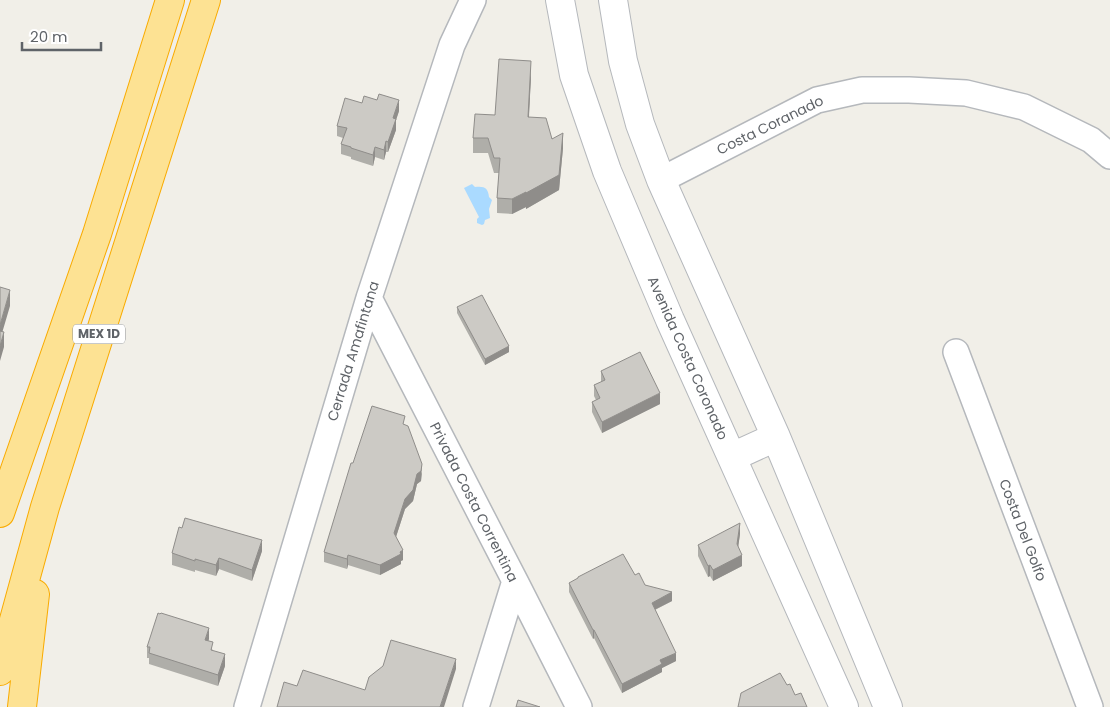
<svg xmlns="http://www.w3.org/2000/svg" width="1110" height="707" font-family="Poppins,sans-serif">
	<rect width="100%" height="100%" fill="#f1efe8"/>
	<path fill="#aadaff" d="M472,184L475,187C485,186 488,188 489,197L492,200L489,209L490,218L485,220L484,224L482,225L477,223V219L479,217L464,188Z"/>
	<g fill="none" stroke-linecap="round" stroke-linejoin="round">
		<defs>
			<path id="minor" d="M661,180L817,100L862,90H909L966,93L1024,107L1091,140L1110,156
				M369,298L515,581L579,707
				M956,352L1090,707
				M247,707L369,298L452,45L473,0
				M476,707L515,581"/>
			<path id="tertiary" d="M560,0L574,75L607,171L670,320L844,707
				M613,0L623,61L640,124L661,180L776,437L888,707
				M732,457L776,437"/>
			<path id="motorway" d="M0,513L97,234L170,0
				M0,671L45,507L206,0
				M22,707L35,594"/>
		</defs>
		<use href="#minor" stroke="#b5b8bc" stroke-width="28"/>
		<use href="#tertiary" stroke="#b5b8bc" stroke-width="30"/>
		<use href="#motorway" stroke="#f9ab00" stroke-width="30"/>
		<use href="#minor" stroke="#fff" stroke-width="25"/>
		<use href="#tertiary" stroke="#fff" stroke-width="28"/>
		<use href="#motorway" stroke="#fde293" stroke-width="28"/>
	</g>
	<path fill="#afaea9" d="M531,76L529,117L563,148L559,190L526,209V207L512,214L497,213V198L499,173H494L488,153H473V138Z
		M362,103L399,111L396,120V130L388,152H386L384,160L375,157L373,166L351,159V157L341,154V144L343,138L337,136V126Z
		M457,307L509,352L485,365L457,313Z
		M601,371L660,404L602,433L592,412V402L596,400L594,396V385L601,382Z
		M405,425L422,474L421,481L417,484L413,501L405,509L396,537L403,560L401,561V564L380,575L348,565L347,569L324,562V552L353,463Z
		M740,534L738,547L742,566L713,581L710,576L708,577L698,556V545Z
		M262,551L252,581L219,569L216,576L195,570V572L172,565V553Z
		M635,575L645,585L672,601L655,610L676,661L662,668V672L622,693L594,638L593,639L569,592V583Z
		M209,639L208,640L213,651L225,666L218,686L149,664V658H147V647Z"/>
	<path fill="#8f8d8a" d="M531,61V76L528,132V117Z
		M399,100V111L396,120V130L388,152V142L393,118Z
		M563,133V148L559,190L526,209V193Z
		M386,141V152L384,160V150Z
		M375,147V157L373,166V155Z
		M526,192V207L512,214V199Z
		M10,290V306L0,340V325Z
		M4,332V347L0,361V346Z
		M509,346V352L485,365V359Z
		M660,393V404L602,433V422Z
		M422,464L421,481L417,484L413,501L405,509L394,543V533L405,499Z
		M740,523V534L737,555V544Z
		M262,540V551L252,581V570Z
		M403,550V560L401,561V564L380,575V565Z
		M348,555V565L347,569V559Z
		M742,555V566L713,581V570Z
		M219,558V569L216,576V565Z
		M710,565V576L708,577V566Z
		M672,592V601L652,611V603Z
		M209,628V639L205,651V640Z
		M593,630H594V638L593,639Z
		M676,653V661L662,668V672L622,693V684L660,660Z
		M225,654V666L218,686V675Z
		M456,659V669L444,707H440Z"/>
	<path fill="#cccac5" stroke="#8f8d8a" d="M499,59L531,61L528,117L546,118L552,139L563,133L559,175L526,193V192L512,199L497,198L500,158H494L488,138H473L475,114L495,115Z
		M379,94L399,100L393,118L396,119L388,142L386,141L384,150L375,147L373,155L351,148V147L341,144L347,128L337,126L345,98L362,103L364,96L377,100Z
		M0,287L10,290L0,325Z
		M482,295L509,346L485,359L457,307Z
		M0,331L4,332L0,346Z
		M640,352L660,393L602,422L592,402L600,398L594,385L605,380L601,371Z
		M372,406L405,416L403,424L408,426L422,464L421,471L417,474L413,490L405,499L394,533L403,550L400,552L401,554L380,565L348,555L347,559L324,552L351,463H353Z
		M185,518L262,540L252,570L219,558L216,565L195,559V561L172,553L179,527L182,528Z
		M740,523L737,544L742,555L713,570L710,565L708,566L698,545Z
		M623,554L635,575L639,573L645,585L672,592L652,603L676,653L660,660L662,664L622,684L594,630H593L569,583L578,578V577Z
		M158,613L160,614L161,613L209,628L205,640L213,642L211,650L225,654L218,675L149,653L150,647H147Z
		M391,640L456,659L440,707H277L284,682L297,686L303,670L365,690L369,677L383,666Z
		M780,673L787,685L790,684L795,695L801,693L807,707H738L741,693Z
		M518,700L540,707H516Z"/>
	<g text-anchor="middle" stroke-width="4" stroke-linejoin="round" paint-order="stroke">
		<rect fill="#fff" stroke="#8f9295" stroke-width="1" x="73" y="324.5" width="52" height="19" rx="4"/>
		<g font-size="12" font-weight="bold" fill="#5f6368">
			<text x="99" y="338">MEX 1D</text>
		</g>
		<g font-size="14" fill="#5f6368" stroke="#fff">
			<text transform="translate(770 125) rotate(-26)" y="5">Costa Coranado</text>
			<text transform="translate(353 351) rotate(-73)" y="5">Cerrada Amafintana</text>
			<text transform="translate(688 358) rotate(66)" y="5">Avenida Costa Coronado</text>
			<text transform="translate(474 502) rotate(63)" y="5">Privada Costa Correntina</text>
			<text transform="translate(1023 530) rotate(69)" y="5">Costa Del Golfo</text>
		</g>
	</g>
	<path d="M22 42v8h79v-8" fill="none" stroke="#5f6368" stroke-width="2.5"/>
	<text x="30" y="42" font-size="15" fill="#5f6368" stroke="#ffffff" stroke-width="4" paint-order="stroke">20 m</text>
</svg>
